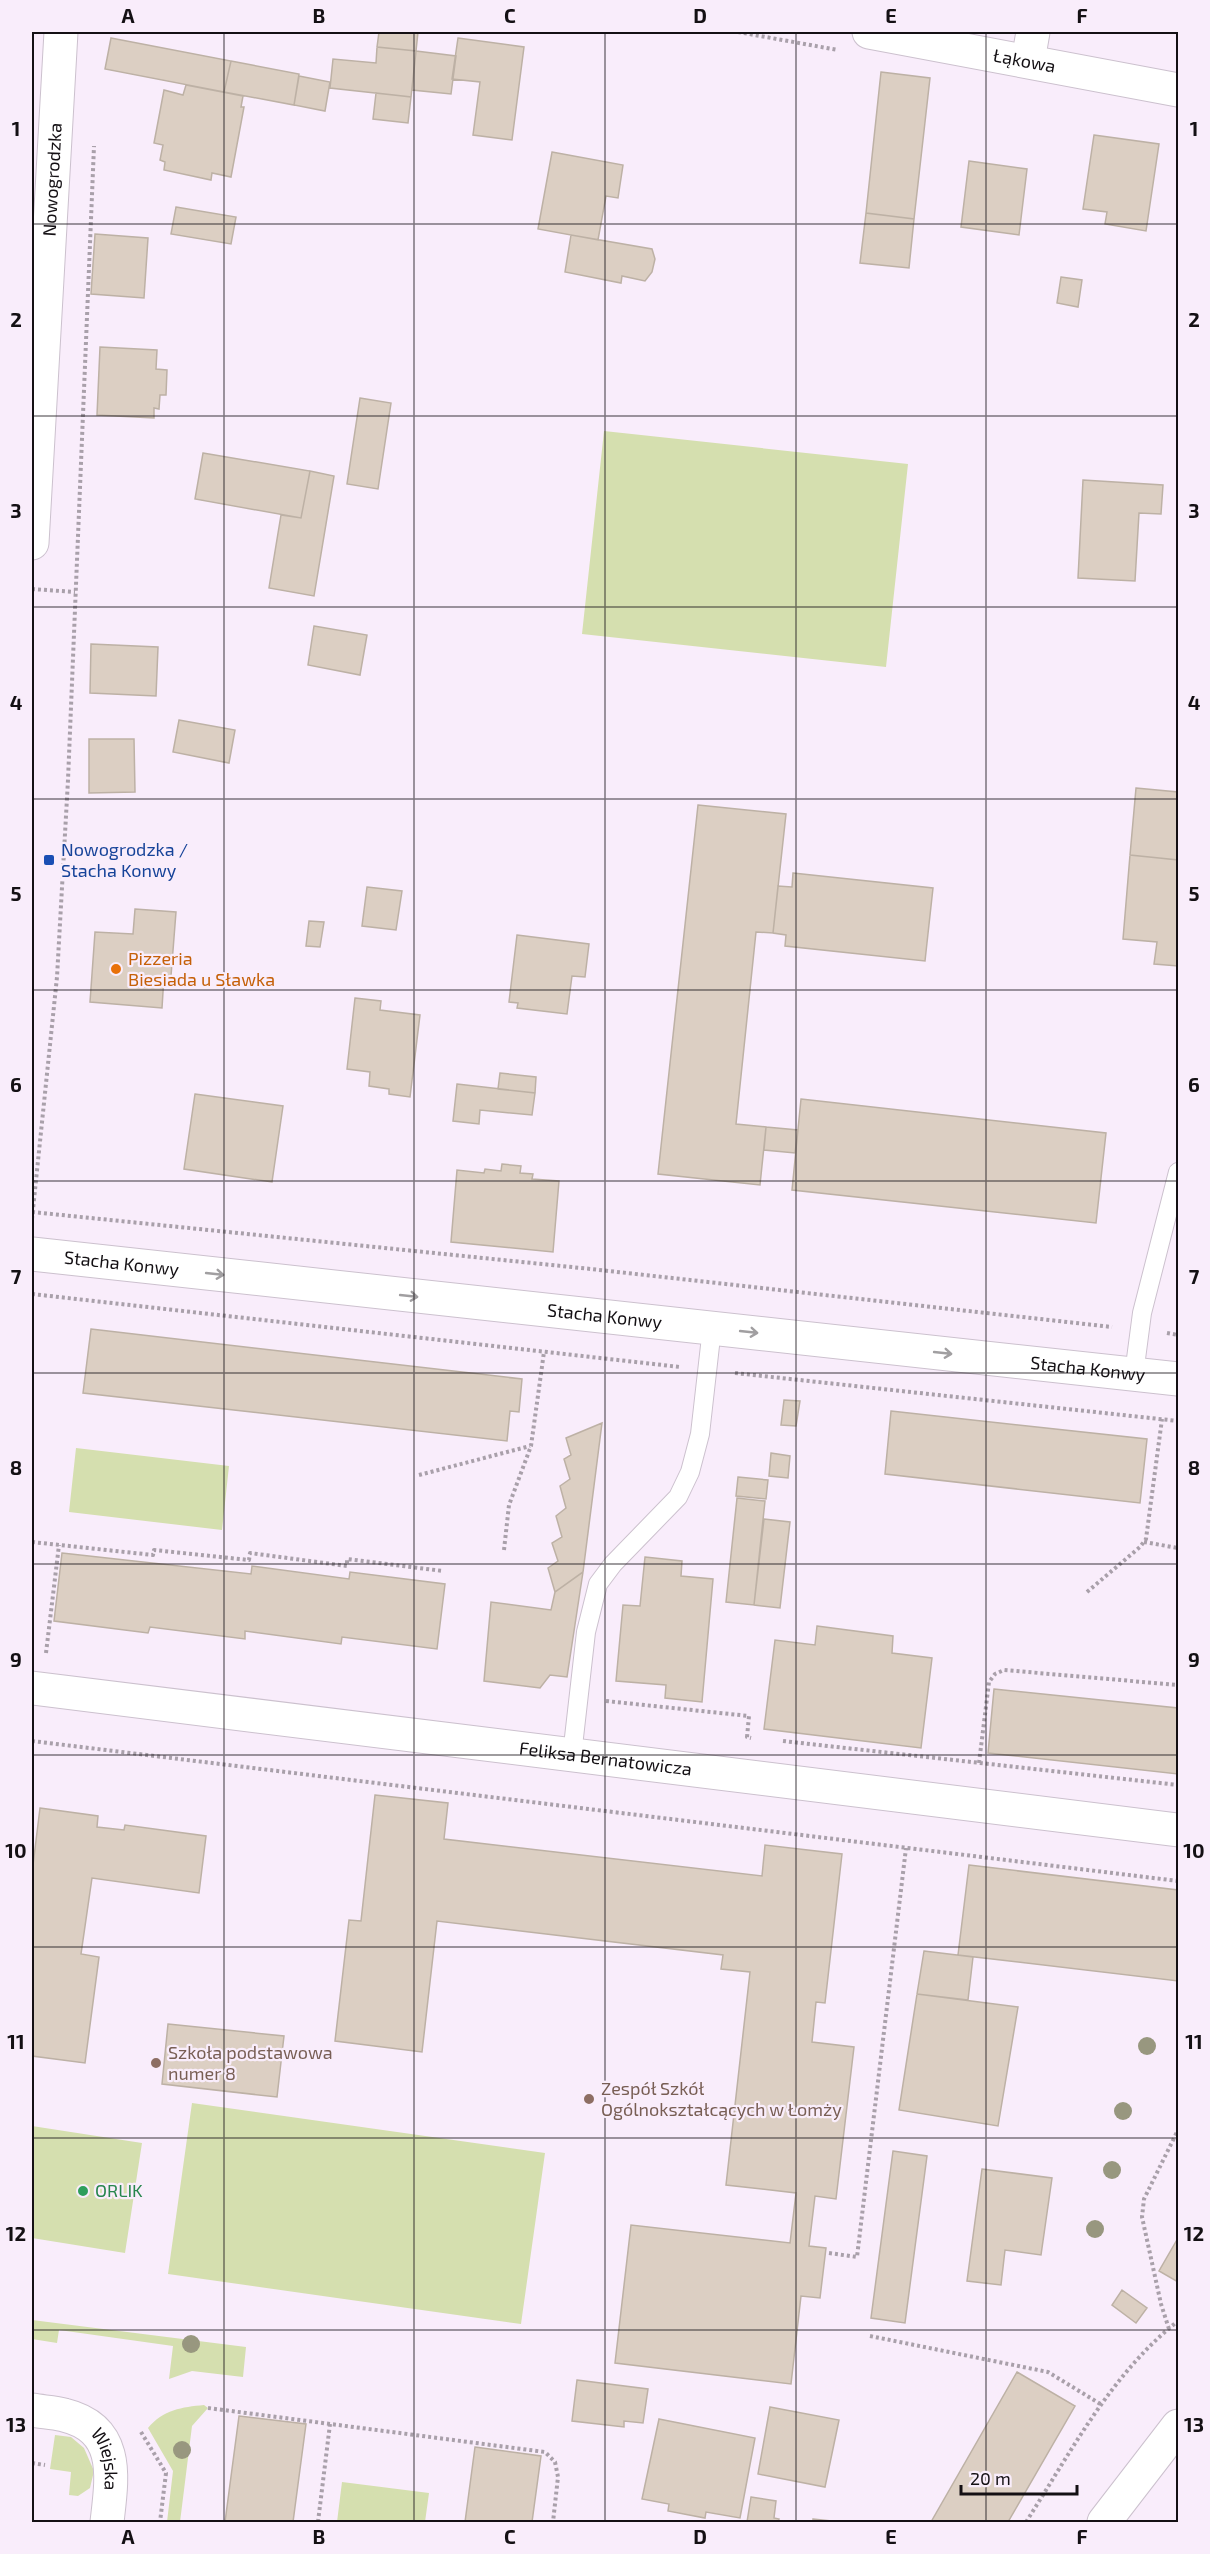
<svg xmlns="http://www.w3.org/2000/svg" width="1210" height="2554" font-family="'Exo 2',sans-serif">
	<rect width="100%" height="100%" fill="#f9edfb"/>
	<path fill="#d5dfaf" d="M604,431L908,464L886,667L582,634Z
		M76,1448L229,1466L222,1530L69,1512Z
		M192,2103L545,2153L521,2324L168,2274Z
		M32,2126L142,2143L125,2253L32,2238Z
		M32,2320L246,2347L243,2377L192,2371L169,2379L173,2346L59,2330L57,2343L32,2339Z
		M204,2405L208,2408L192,2426L180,2522H167L173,2471L148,2428C163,2410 182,2407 204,2405Z
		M55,2435L71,2437L84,2448L94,2471L90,2488L78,2496L69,2495L71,2472L50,2469Z
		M342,2482L429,2493L425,2522H337Z"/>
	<path fill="#dccfc3" stroke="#bdb1a5" stroke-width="1.5" d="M379,32H418L416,51L377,47Z
		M111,38L231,61L224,92L105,69Z
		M458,38L524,47L512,140L473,135L480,82L452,79Z
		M377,47L416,51L411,97L330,88L333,59L376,63Z
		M416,51L456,56L451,94L412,90Z
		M231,61L299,74L294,105L224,92Z
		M881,72L930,78L914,219L866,213Z
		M299,76L330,82L325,111L294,105Z
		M186,85L243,96L241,107H244L231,177L212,173L211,180L164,170L165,162L160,160L163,145L154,143L164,90L183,95Z
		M376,93L411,97L408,123L373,119Z
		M1094,135L1159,144L1146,231L1105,224L1107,212L1083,209Z
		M552,152L623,165L618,198L606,196L598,240L538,229Z
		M969,161L1027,169L1019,235L961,227Z
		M176,207L236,217L231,244L171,234Z
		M866,213L914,219L909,268L860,263Z
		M95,234L148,238L144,298L91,294Z
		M571,235L652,249L655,259L652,272L645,281L622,276L621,283L565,272Z
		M1061,277L1082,280L1078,307L1057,303Z
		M100,347L157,350L156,369L167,370L166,395H160L159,409L154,408V418L97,415Z
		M360,398L391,403L378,489L347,484Z
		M203,453L310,471L301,518L195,499Z
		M310,471L334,476L314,596L269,588L281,515L301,518Z
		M1083,480L1163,485L1161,514L1139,513L1135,581L1078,578Z
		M314,626L367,635L360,675L308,665Z
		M91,644L158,647L156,696L90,693Z
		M179,720L235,730L229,763L173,752Z
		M89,739H134L135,792L89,793Z
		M1136,788L1178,792V860L1130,855Z
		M698,805L786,814L773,933L756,932L736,1124L766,1127L760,1185L658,1174Z
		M1130,855L1178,860V966L1154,964L1157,942L1123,939Z
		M793,873L933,888L925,961L785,946L786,935L773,933L778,886L792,887Z
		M367,887L402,891L396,930L362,926Z
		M135,909L176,912L171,976H164L162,1008L90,1002L95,932L133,934Z
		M309,921L324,922L320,947L306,946Z
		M517,935L589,944L585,977L572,976L567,1014L517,1008L518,1003L509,1002Z
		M355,998L381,1001L380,1010L420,1015L410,1097L389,1094V1089L369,1086L370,1072L347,1069Z
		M500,1073L536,1077L535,1093L498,1089Z
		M457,1084L535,1093L532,1115L480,1110L479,1124L453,1121Z
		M195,1094L283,1106L272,1182L184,1169Z
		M801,1099L1106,1133L1096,1223L792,1190Z
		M766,1127L798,1130L795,1153L764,1150Z
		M502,1164L521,1166L520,1173L533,1174L532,1179L559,1181L553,1252L451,1242L457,1170L484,1173L485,1169L501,1171Z
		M91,1329L522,1379L519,1412L510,1411L507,1441L83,1393Z
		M784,1400L800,1401L796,1426L781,1425Z
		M891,1411L1147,1439L1140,1503L885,1474Z
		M602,1423L583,1572L555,1592L548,1568L558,1561L552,1543L562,1537L556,1516L566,1508L560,1486L570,1479L564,1459L571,1455L566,1438Z
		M771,1453L790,1456L788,1478L769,1476Z
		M738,1477L768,1480L766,1499L736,1496Z
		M737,1498L765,1501L754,1605L726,1602Z
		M764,1519L790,1522L780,1608L754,1605Z
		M62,1553L251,1574L252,1566L349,1579L350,1572L445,1584L437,1649L342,1637L341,1644L245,1631V1639L150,1627L148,1633L54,1621Z
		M645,1557L682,1561L681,1576L713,1579L702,1702L665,1698L666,1685L616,1681L623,1605L640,1606Z
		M583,1572L567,1677L550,1675L540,1688L484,1681L491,1602L551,1610L555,1592Z
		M817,1626L893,1636L892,1653L932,1658L921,1748L764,1729L775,1640L815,1645Z
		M994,1689L1178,1708V1774L988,1753Z
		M375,1795L448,1803L444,1839L762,1876L765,1845L842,1854L825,2003L816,2002L812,2042L854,2047L836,2199L815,2196L809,2246L826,2248L820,2298L801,2296L791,2384L615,2363L631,2225L790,2243L796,2193L726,2185L750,1972L721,1969L723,1955L437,1921L422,2052L335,2041L349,1920L361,1921Z
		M40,1808L98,1816L97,1827L124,1830L125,1825L206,1836L199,1893L92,1878L81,1954L99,1957L85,2063L32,2056V1873Z
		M969,1865L1178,1890V1981L958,1955Z
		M924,1951L973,1957L968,2000L917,1994Z
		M917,1994L1018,2007L998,2126L899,2110Z
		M168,2024L284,2036L277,2097L162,2084Z
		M893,2151L927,2156L905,2323L871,2318Z
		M982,2169L1052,2178L1041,2255L1005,2250L1001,2285L967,2281Z
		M1178,2238V2282L1159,2271Z
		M1122,2290L1147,2308L1136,2323L1112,2305Z
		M1017,2372L1075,2406L1008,2522H931Z
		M577,2380L648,2389L643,2423L624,2421V2427L572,2421Z
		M770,2407L839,2420L825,2487L758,2474Z
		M239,2416L306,2424L293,2522H225Z
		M659,2419L755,2438L740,2518L706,2512L705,2518L668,2511L669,2504L642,2499Z
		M475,2447L541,2456L532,2522H465Z
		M751,2497L776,2501L774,2518L779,2519L778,2522H747Z
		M813,2519L831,2521V2522H813Z"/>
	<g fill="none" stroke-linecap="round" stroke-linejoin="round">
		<defs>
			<path id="lane" d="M1134,1374L1142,1313L1178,1172
				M572,1755L586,1632L598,1584L613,1564L678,1497L690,1472L700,1434L712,1328"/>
			<g id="street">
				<path id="s1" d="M869,32L1178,90"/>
				<path d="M1028,61L1033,32"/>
				<path id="s2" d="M32,1254L1178,1379"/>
				<path id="s3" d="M32,1688L1178,1830"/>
				<path id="s4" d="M32,2410C42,2412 54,2412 64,2415C121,2429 112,2478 107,2522"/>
				<path d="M1104,2522L1178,2426"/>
			</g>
			<g id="secondary">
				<path id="s5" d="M32,543L61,32"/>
			</g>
		</defs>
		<use href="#lane" stroke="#ccc1ce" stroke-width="20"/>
		<use href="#street" stroke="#ccc1ce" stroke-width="35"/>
		<use href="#secondary" stroke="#ccc1ce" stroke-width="35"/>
		<path stroke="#a9a0aa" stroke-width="4" stroke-dasharray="3 3" stroke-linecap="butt" d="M738,32L838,50
			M32,589L75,592
			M32,1212L591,1269L1112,1327
			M32,1219L57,977L68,780L94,146
			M32,1294L680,1367
			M1167,1333L1178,1335
			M735,1373L1178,1421
			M419,1475L530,1446
			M32,1542L153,1555L154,1550L249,1560L250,1553L347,1566V1559L443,1571
			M1144,1542L1178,1548
			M504,1550L509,1505L531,1446L544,1352
			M1087,1592L1140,1547L1146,1539L1162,1419
			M46,1653L59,1545
			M606,1701L749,1716L747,1737L751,1738
			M32,1741L1178,1881
			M783,1741L1178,1785
			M979,1763L989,1682L995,1674L1004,1670L1178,1685
			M829,2253L857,2257L906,1848
			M1169,2329L1161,2304L1142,2217L1144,2199L1178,2130
			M870,2336L1048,2372L1102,2405
			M208,2408L545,2452L555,2462L558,2477L553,2522
			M141,2432L166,2473L160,2522
			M32,2463L45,2465
			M318,2522L330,2424
			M1026,2522C1071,2452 1111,2374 1178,2321"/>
		<use href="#lane" stroke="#fff" stroke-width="18"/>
		<use href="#street" stroke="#fff" stroke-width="33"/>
		<use href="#secondary" stroke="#fff" stroke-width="33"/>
	</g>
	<g fill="#98977f">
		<circle cx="1147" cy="2046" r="9"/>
		<circle cx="1123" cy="2111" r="9"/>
		<circle cx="1112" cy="2170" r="9"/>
		<circle cx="1095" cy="2229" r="9"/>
		<circle cx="191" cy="2344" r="9"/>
		<circle cx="182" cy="2450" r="9"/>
	</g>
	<defs><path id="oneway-shaft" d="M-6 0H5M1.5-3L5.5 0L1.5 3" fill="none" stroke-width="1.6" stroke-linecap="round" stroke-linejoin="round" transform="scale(1.5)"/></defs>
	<g stroke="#a19fa1">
		<use href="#oneway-shaft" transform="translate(215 1274) rotate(6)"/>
		<use href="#oneway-shaft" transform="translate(409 1296) rotate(6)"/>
		<use href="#oneway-shaft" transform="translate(749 1332) rotate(6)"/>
		<use href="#oneway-shaft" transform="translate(943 1353) rotate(6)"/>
	</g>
	<path fill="none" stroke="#141014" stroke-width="1.5" stroke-opacity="0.55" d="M224,32V2522M414,32V2522M605,32V2522M796,32V2522M986,32V2522M32,224H1178M32,416H1178M32,607H1178M32,799H1178M32,990H1178M32,1181H1178M32,1373H1178M32,1564H1178M32,1755H1178M32,1947H1178M32,2138H1178M32,2330H1178"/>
	<rect fill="#1a4fb4" stroke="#f9edfb" stroke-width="2" x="43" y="854" width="12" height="12" rx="3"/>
	<circle fill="#e8710a" stroke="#f9edfb" stroke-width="2" cx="116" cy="969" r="6"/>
	<g fill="#8d6e63" stroke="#f9edfb" stroke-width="2">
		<circle cx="156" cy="2063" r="6"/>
		<circle cx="589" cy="2099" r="6"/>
	</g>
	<circle fill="#2e9e5b" stroke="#f9edfb" stroke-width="2" cx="83" cy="2191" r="6"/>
	<g text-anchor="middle" stroke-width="4.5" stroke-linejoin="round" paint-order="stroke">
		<g font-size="18" fill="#141014" stroke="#f9edfb">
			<text dy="6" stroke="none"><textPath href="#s1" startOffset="158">Łąkowa</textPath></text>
			<text dy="6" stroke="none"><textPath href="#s5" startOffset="364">Nowogrodzka</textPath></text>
			<text dy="6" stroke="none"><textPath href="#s2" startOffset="90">Stacha Konwy</textPath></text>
			<text dy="6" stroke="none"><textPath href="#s2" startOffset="576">Stacha Konwy</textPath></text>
			<text dy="6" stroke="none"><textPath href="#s2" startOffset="1062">Stacha Konwy</textPath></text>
			<text dy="6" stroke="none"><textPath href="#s3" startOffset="578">Feliksa Bernatowicza</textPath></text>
			<text dy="6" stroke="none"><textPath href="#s4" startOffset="99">Wiejska</textPath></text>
		</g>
		<g font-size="18" fill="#164399" stroke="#f9edfb" text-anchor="start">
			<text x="61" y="856">Nowogrodzka /<tspan x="61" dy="21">Stacha Konwy</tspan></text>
		</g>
		<g font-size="18" fill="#c56008" stroke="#f9edfb" text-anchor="start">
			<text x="128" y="965">Pizzeria<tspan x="128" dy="21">Biesiada u Sławka</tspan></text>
		</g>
		<g font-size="18" fill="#785e54" stroke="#f9edfb" text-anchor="start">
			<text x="168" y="2059">Szkoła podstawowa<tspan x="168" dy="21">numer 8</tspan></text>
			<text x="601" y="2095">Zespół Szkół<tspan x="601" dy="21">Ogólnokształcących w Łomży</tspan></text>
		</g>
		<g font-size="18" fill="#27864d" stroke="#f9edfb" text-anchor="start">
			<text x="95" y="2197">ORLIK</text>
		</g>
	</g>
	<rect width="1210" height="2554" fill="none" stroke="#f9edfb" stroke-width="66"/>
	<path d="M961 2485v9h116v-9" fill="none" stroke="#141014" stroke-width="3"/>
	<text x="970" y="2485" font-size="18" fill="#141014" stroke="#f9edfb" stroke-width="4.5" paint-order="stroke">20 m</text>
	<rect x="33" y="33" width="1144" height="2488" fill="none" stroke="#141014" stroke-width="2"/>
	<g font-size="20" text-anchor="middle" font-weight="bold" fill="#141014">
		<text x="128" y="23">A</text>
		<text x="319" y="23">B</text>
		<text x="510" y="23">C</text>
		<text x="700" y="23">D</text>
		<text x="891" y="23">E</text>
		<text x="1082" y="23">F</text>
		<text x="16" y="136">1</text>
		<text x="1194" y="136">1</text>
		<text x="16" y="327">2</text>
		<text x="1194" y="327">2</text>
		<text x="16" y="518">3</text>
		<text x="1194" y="518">3</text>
		<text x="16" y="710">4</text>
		<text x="1194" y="710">4</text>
		<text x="16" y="901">5</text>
		<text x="1194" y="901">5</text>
		<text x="16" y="1092">6</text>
		<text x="1194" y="1092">6</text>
		<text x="16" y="1284">7</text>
		<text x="1194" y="1284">7</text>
		<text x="16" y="1475">8</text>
		<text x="1194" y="1475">8</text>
		<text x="16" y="1667">9</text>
		<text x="1194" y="1667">9</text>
		<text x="16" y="1858">10</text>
		<text x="1194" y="1858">10</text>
		<text x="16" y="2049">11</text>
		<text x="1194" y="2049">11</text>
		<text x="16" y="2241">12</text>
		<text x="1194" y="2241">12</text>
		<text x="16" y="2432">13</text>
		<text x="1194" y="2432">13</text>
		<text x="128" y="2544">A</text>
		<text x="319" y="2544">B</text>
		<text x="510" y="2544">C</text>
		<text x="700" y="2544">D</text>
		<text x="891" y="2544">E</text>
		<text x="1082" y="2544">F</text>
	</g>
</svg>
